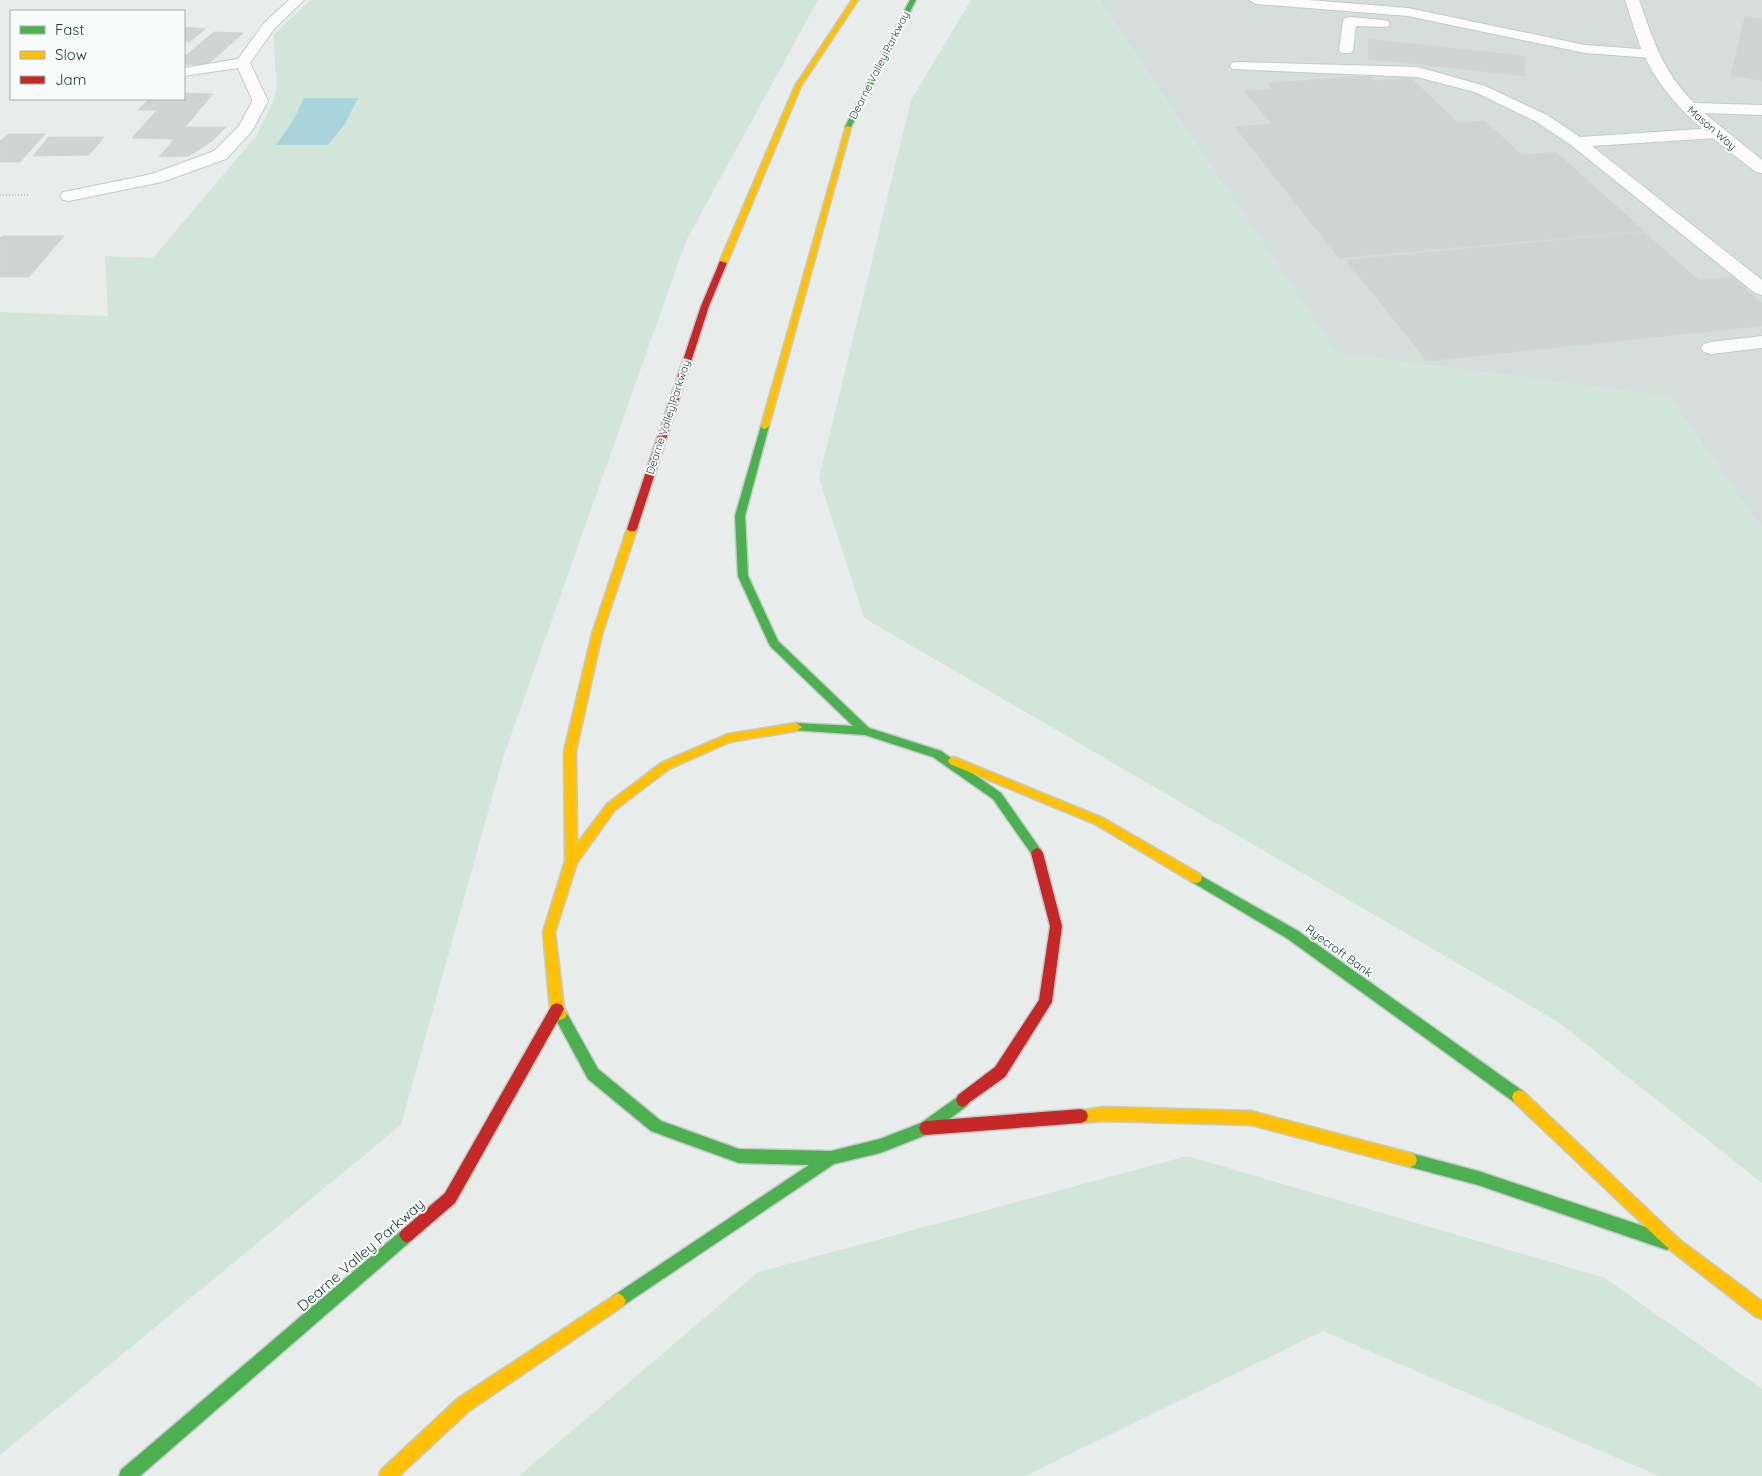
<svg xmlns="http://www.w3.org/2000/svg" width="1762" height="1476" font-family="Quicksand,sans-serif">
	<rect width="100%" height="100%" fill="#e8edeb"/>
	<path fill="#d6dedb" d="M1099,0H1762V529L1669,397L1336,353Z"/>
	<path fill="#d1e6d8" d="M311,0H818L686,241L503,758L401,1125L0,1455V312L108,316L105,256L153,258L256,136L274,100L277,82L275,67L274,34Z
		M971,0H1099L1336,353L1669,397L1762,529V1183L1558,1022L864,618L819,478L911,100Z
		M1187,1156L1605,1278L1762,1389V1476H1659L1323,1331L1025,1476H519L758,1272Z"/>
	<path fill="#a9d4db" d="M304,98H358L345,124L328,145H276L294,119Z"/>
	<path fill="#cfd4d2" stroke="#d1d6d4" d="M1745,16L1762,19V81L1731,75Z
		M184,27L205,29L189,42L184,41Z
		M214,32L243,33L206,66L184,64V57Z
		M1369,39L1524,56L1526,76L1368,59Z
		M1368,76L1373,81L1411,78L1458,123L1485,121L1522,155L1556,152L1644,231L1339,258L1235,127L1272,124L1244,91L1272,89L1268,83Z
		M185,93L213,94L175,139L132,138L157,110H138L149,99H184Z
		M185,127H226L212,141L189,156L159,157Z
		M9,134H45L20,162H0V141Z
		M49,137H104L89,155L33,156Z
		M1644,232L1699,280L1732,277L1762,303V326L1427,361L1346,260Z
		M2,236H64L29,277H0V238Z"/>
	<g fill="none" stroke-linecap="round" stroke-linejoin="round">
		<defs>
			<path id="lane" d="M1249,0H1309L1408,8L1585,45L1652,50L1657,51L1659,54L1657,57L1652,58L1585,53L1408,16L1256,4Z
				M1350,17L1383,20L1388,21L1390,24L1388,27L1356,26L1353,50L1351,53H1341L1339,50L1343,21L1345,18Z
				M1237,62L1418,67L1485,86L1547,115L1580,137L1716,128L1722,130L1724,133L1722,136L1716,138L1592,146L1762,280V295L1755,293L1571,145L1535,121L1475,92L1417,77L1232,69L1230,66L1232,63Z
				M260,96L266,98L268,101L252,131L226,159L162,182L69,201L63,200L60,196L63,192L69,191L152,174L214,151L239,126L254,98Z
				M1762,336V348L1711,354L1704,352L1701,348L1704,344L1711,342Z"/>
			<path id="street" d="M289,0H304L274,29L250,63L268,101L266,104H254L238,68L184,76V68L238,59L264,23Z
				M1625,0H1639C1654,42 1662,70 1694,103L1762,105V115L1704,113L1762,160V173L1756,172C1715,140 1671,109 1647,61C1637,42 1632,20 1625,0Z"/>
			<path id="fast" d="M910,0H916L851,127L846,128L845,127Z
				M765,423L769,426L745,516L748,576L778,641L869,728L941,751L1001,793L1041,850L1043,853L1041,856L1037,858L1033,856L993,799L933,757L865,735L792,730L790,727L796,723L853,726L770,646L738,576L735,516L761,426Z
				M1196,873L1298,931L1524,1092L1526,1097L1524,1102L1519,1104L1514,1102L1288,939L1192,882L1190,878L1192,874Z
				M560,1008L565,1010L598,1069L661,1121L739,1149L831,1151L880,1139L921,1123L963,1093L968,1095L970,1100L968,1105L931,1133L880,1153L834,1164L618,1309L613,1306L610,1301L613,1296L809,1165L739,1163L651,1131L588,1079L553,1014L555,1010Z
				M1410,1153L1478,1171L1667,1234L1672,1237L1675,1242L1672,1247L1667,1250L1478,1185L1410,1167L1405,1165L1403,1160L1405,1155Z
				M407,1227L412,1230L415,1235L412,1240L140,1476H119L121,1470L402,1230Z"/>
			<path id="slow" d="M852,0H858L801,86L727,263L720,265L719,263L795,86Z
				M846,126L851,127L769,426L765,429L762,428L761,426Z
				M632,526L637,529L602,634L576,751L577,844L607,804L661,763L728,734L796,723L802,727L796,731L730,742L669,769L615,810L577,863L555,932L564,1008L567,1014L565,1018L560,1020L555,1018L550,1009L543,932L565,861L564,751L592,634L627,529Z
				M954,757L1103,818L1200,874L1202,878L1200,882L1196,883L1192,882L1095,824L950,764L948,761L950,758Z
				M1519,1090L1524,1092L1680,1240L1762,1301V1319L1756,1317L1670,1250L1514,1102L1512,1097L1514,1092Z
				M1103,1107L1251,1111L1410,1153L1415,1155L1417,1160L1415,1165L1410,1167L1251,1125L1103,1121L1081,1123L1076,1121L1074,1116L1076,1111Z
				M618,1293L623,1296L626,1301L623,1306L469,1411L399,1476H379L381,1470L457,1399Z"/>
			<path id="jam" d="M720,261L727,263L709,306L637,529L635,531H629L627,529L701,306Z
				M1037,848L1041,850L1043,853L1062,926L1052,1002L1005,1077L963,1107L958,1105L956,1100L958,1095L995,1067L1039,1000L1050,926L1031,853L1033,850Z
				M557,1003L562,1005L564,1009L562,1013L455,1203L412,1240L407,1243L402,1240L399,1235L402,1230L445,1193L552,1005Z
				M1081,1109L1086,1111L1088,1116L1086,1121L1081,1123L926,1135L921,1133L919,1128L921,1123L926,1121Z"/>
		</defs>
		<use href="#lane" stroke="#c5cac8" stroke-width="2"/>
		<use href="#street" stroke="#c5cac8" stroke-width="2"/>
		<use href="#fast" stroke="#c3cbc8" stroke-width="3"/>
		<use href="#slow" stroke="#c3cbc8" stroke-width="3"/>
		<use href="#jam" stroke="#c3cbc8" stroke-width="3"/>
		<path stroke="#c3ccca" stroke-width="2" stroke-dasharray="1 2" stroke-linecap="butt" d="M0,195H29"/>
		<use href="#lane" fill="#fcfcfc" fill-rule="evenodd"/>
		<use href="#street" fill="#fcfcfc" fill-rule="evenodd"/>
		<use href="#fast" fill="#4caf50" fill-rule="evenodd"/>
		<use href="#slow" fill="#ffc107" fill-rule="evenodd"/>
		<use href="#jam" fill="#c62828" fill-rule="evenodd"/>
	</g>
	<g text-anchor="middle" stroke-width="4" stroke-linejoin="round" paint-order="stroke">
		<g font-size="11" fill="#24423a" stroke="#f7fbf9">
			<text transform="translate(879 65) rotate(-63)" y="4">Dearne Valley Parkway</text>
			<text transform="translate(1712 128) rotate(41)" y="4">Mason Way</text>
			<text transform="translate(668 417) rotate(-72)" y="4">Dearne Valley Parkway</text>
		</g>
		<g font-size="12" fill="#24423a" stroke="#f7fbf9">
			<text transform="translate(1339 951) rotate(36)" y="4">Ryecroft Bank</text>
		</g>
		<g font-size="15" fill="#24423a" stroke="#f7fbf9">
			<text transform="translate(361 1255) rotate(-41)" y="5">Dearne Valley Parkway</text>
		</g>
	</g>
	<rect x="10" y="10" width="175" height="90" fill="#f7fbf9" stroke="#a3b1ad"/>
	<rect x="20" y="26" width="25" height="8" fill="#4caf50" stroke="#a3b1ad"/>
	<text x="55" y="35" font-size="15" fill="#24423a">Fast</text>
	<rect x="20" y="51" width="25" height="8" fill="#ffc107" stroke="#a3b1ad"/>
	<text x="55" y="60" font-size="15" fill="#24423a">Slow</text>
	<rect x="20" y="76" width="25" height="8" fill="#c62828" stroke="#a3b1ad"/>
	<text x="55" y="85" font-size="15" fill="#24423a">Jam</text>
</svg>
